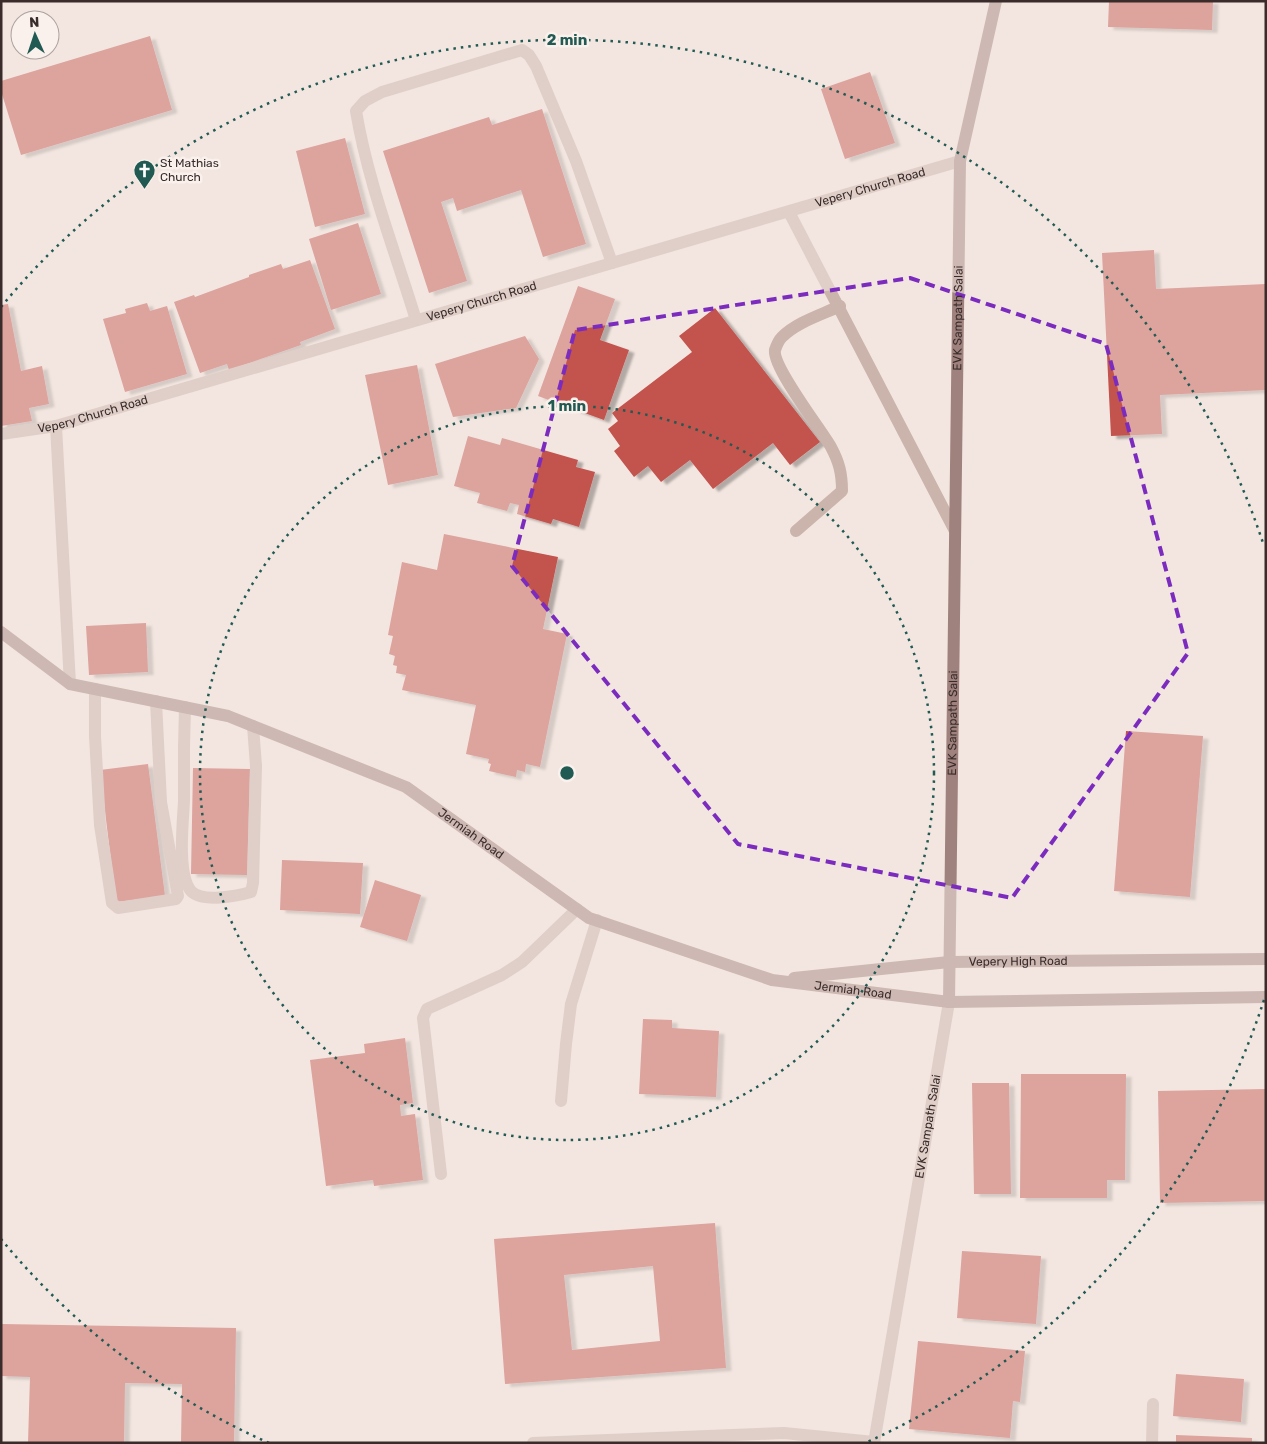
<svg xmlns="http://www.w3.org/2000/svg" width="1267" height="1444" font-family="Rubik,sans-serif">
	<defs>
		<filter id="shadow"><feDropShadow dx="5.5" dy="3" stdDeviation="1" flood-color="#0004"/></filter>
	</defs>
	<rect width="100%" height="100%" fill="#f3e6e0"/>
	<path fill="#c3524e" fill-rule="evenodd" filter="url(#shadow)" d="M1109,1H1213L1212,30L1108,27Z
		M150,36L172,110L21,155L1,91V81Z
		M870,72L895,143L845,159L821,89Z
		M542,109L586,244L543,257L521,190L457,211L453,198L441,202L467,281L429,293L383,151L489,117L492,125Z
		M345,138L365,214L315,227L296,151Z
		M358,223L381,294L331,310L309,239Z
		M1154,250L1156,289L1266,284V390L1160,395L1162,434L1111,436L1102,253Z
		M310,260L335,329L300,342L301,345L229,370L227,364L200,373L174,302L194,295L195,297L249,277V275L281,264L283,269Z
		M578,286L615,299L600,340L629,350L604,420L538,396Z
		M147,303L150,311L167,306L187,374L125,392L103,319L126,313L125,309Z
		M8,304L21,371L42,366L49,404L29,408L32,421L1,426V305Z
		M715,308L820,442L790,465L773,443L713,489L690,460L661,482L648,466L634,477L614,451L620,446L608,429L618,421L612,413L692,352L679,336Z
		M525,336L539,359L516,408L453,417L435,364Z
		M417,365L438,475L388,485L365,375Z
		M468,436L500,445L502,438L578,460L576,467L595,472L579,527L553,519L551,524L517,514L519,505L510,503L507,511L477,503L480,493L454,486Z
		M444,534L558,557L543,629L567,634L540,767L526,764L525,772L517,770L516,777L489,771L491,764L488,763L489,759L466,754L476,705L402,690L406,675L396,673L397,666L393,665L395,656L389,654L393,636L388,635L402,562L437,570Z
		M146,623L148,672L89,675L86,626Z
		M1126,731L1203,736L1190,897L1114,891Z
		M148,764L165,896L116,902L100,770Z
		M193,768L250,769L247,875L191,874Z
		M282,860L363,863L360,914L280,910Z
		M375,880L421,895L407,941L360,927Z
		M643,1019L672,1020V1028L719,1031L716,1097L639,1094Z
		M405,1038L413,1103L400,1105L401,1116L415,1114L423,1180L374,1186L373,1180L326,1186L310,1060L365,1053L364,1044Z
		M1021,1074H1126L1125,1180H1107V1198H1020Z
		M972,1083H1009L1011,1194H974Z
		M1266,1089V1201L1160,1203L1158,1091Z
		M715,1223L726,1368L505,1384L494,1239ZM653,1266L660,1341L572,1350L564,1275Z
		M962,1251L1041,1256L1036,1324L957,1318Z
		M1,1324L236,1328L234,1443H181L182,1384L125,1383L124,1443H28L30,1377L1,1376Z
		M918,1341L1025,1351L1020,1402L1013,1401L1010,1438L909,1429Z
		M1176,1374L1244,1379L1241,1422L1173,1416Z
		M1176,1435L1252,1438V1443H1176Z"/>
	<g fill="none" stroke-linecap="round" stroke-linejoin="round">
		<path stroke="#cbb4ac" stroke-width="12" d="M416,320C395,251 368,183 356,111L365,101L382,92L522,50L529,55L536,66L576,161L612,263
			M95,736L100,825L105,857L112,903L118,908L176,899L178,896L161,802L158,742
			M184,747C184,765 184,783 184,801C183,822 177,875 191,891C202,903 237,896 251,892L253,883L256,766
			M561,1101L566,1044L571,1004L597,920
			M441,1174L423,1018L427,1009L502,975L522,962L577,909"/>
		<path stroke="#cbb4ac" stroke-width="12" d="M56,426L70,684
			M796,531L842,491C842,473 839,462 831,447C821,429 772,367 775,350C776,347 779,340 782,337C797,322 821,315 840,306
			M95,689V736
			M156,701L158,742
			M253,726L256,766
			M184,747L185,707
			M533,1443L784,1433L874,1442
			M1152,1443L1153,1404"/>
		<g stroke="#cbb4ac" stroke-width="12">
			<path d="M789,212L955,531"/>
			<path id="s1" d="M1,434L56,426L960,161"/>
			<path id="s2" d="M874,1443L949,1002"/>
		</g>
		<g stroke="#9f827d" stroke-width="12">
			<path id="s3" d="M1,632L70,684L228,716L406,787L589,918L772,980L949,1002L1266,997"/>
			<path id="s4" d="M794,978L949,962L1266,959"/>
			<path id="s5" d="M949,1002L960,161L996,1"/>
		</g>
	</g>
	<path d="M0 0H1267V1444H0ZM910,278L1106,344L1188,653L1012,898L738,844L512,566L575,330Z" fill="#f3e6e0" fill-opacity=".55" fill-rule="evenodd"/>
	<path fill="none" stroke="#7b2cbf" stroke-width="4" stroke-dasharray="10 6" stroke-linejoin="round" d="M910,278L1106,344L1188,653L1012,898L738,844L512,566L575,330Z"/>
	<g fill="none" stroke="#215a52" stroke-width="2.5" stroke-dasharray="2.5 5">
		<circle cx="567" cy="773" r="367"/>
		<path d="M1264 1000A733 733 0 0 1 865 1443M269 1443A733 733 0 0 1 1 1239M1 307A733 733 0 0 1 1264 546"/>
	</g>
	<defs>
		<symbol id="church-pin" viewBox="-11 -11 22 30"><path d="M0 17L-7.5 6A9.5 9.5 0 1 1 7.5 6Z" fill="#215a52" stroke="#faf1ed"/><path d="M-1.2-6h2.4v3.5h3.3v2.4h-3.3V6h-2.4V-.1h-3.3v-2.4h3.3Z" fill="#fff"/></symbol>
	</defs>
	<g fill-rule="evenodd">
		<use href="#church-pin" x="132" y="158" width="25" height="34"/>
	</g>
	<g text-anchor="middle" stroke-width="5" stroke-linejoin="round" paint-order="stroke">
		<g font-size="12" fill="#392c2b" stroke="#faf1ed" text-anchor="start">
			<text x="160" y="167">St Mathias<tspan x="160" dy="14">Church</tspan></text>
		</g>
		<g font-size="12" fill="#392c2b" stroke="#faf1ed">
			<text dy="4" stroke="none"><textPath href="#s1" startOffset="904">Vepery Church Road</textPath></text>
			<text dy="4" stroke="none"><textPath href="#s1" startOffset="499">Vepery Church Road</textPath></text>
			<text dy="4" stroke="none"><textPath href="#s5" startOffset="684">EVK Sampath Salai</textPath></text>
			<text dy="4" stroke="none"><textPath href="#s1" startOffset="94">Vepery Church Road</textPath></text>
			<text dy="4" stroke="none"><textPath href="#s5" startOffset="279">EVK Sampath Salai</textPath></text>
			<text dy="4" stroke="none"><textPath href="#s3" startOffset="519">Jermiah Road</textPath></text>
			<text dy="4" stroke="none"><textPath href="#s4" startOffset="225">Vepery High Road</textPath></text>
			<text dy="4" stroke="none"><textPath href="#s3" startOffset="939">Jermiah Road</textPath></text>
			<text dy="4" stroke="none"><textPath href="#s2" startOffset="321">EVK Sampath Salai</textPath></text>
		</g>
	</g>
	<circle cx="567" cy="773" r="8" fill="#215a52" stroke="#faf1ed" stroke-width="2.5"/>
	<g font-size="15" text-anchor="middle" font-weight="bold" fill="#215a52" stroke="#faf1ed" stroke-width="5" stroke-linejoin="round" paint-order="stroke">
		<text x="567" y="45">2 min</text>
		<text x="567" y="411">1 min</text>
	</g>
	<rect width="1267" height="1444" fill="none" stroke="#392c2b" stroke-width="5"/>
	<g transform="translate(35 35) rotate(357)"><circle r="24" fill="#faf1ed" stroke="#ada29f"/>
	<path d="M0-4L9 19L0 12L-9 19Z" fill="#215a52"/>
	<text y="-8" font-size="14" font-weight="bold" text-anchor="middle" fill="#392c2b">N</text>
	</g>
</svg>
